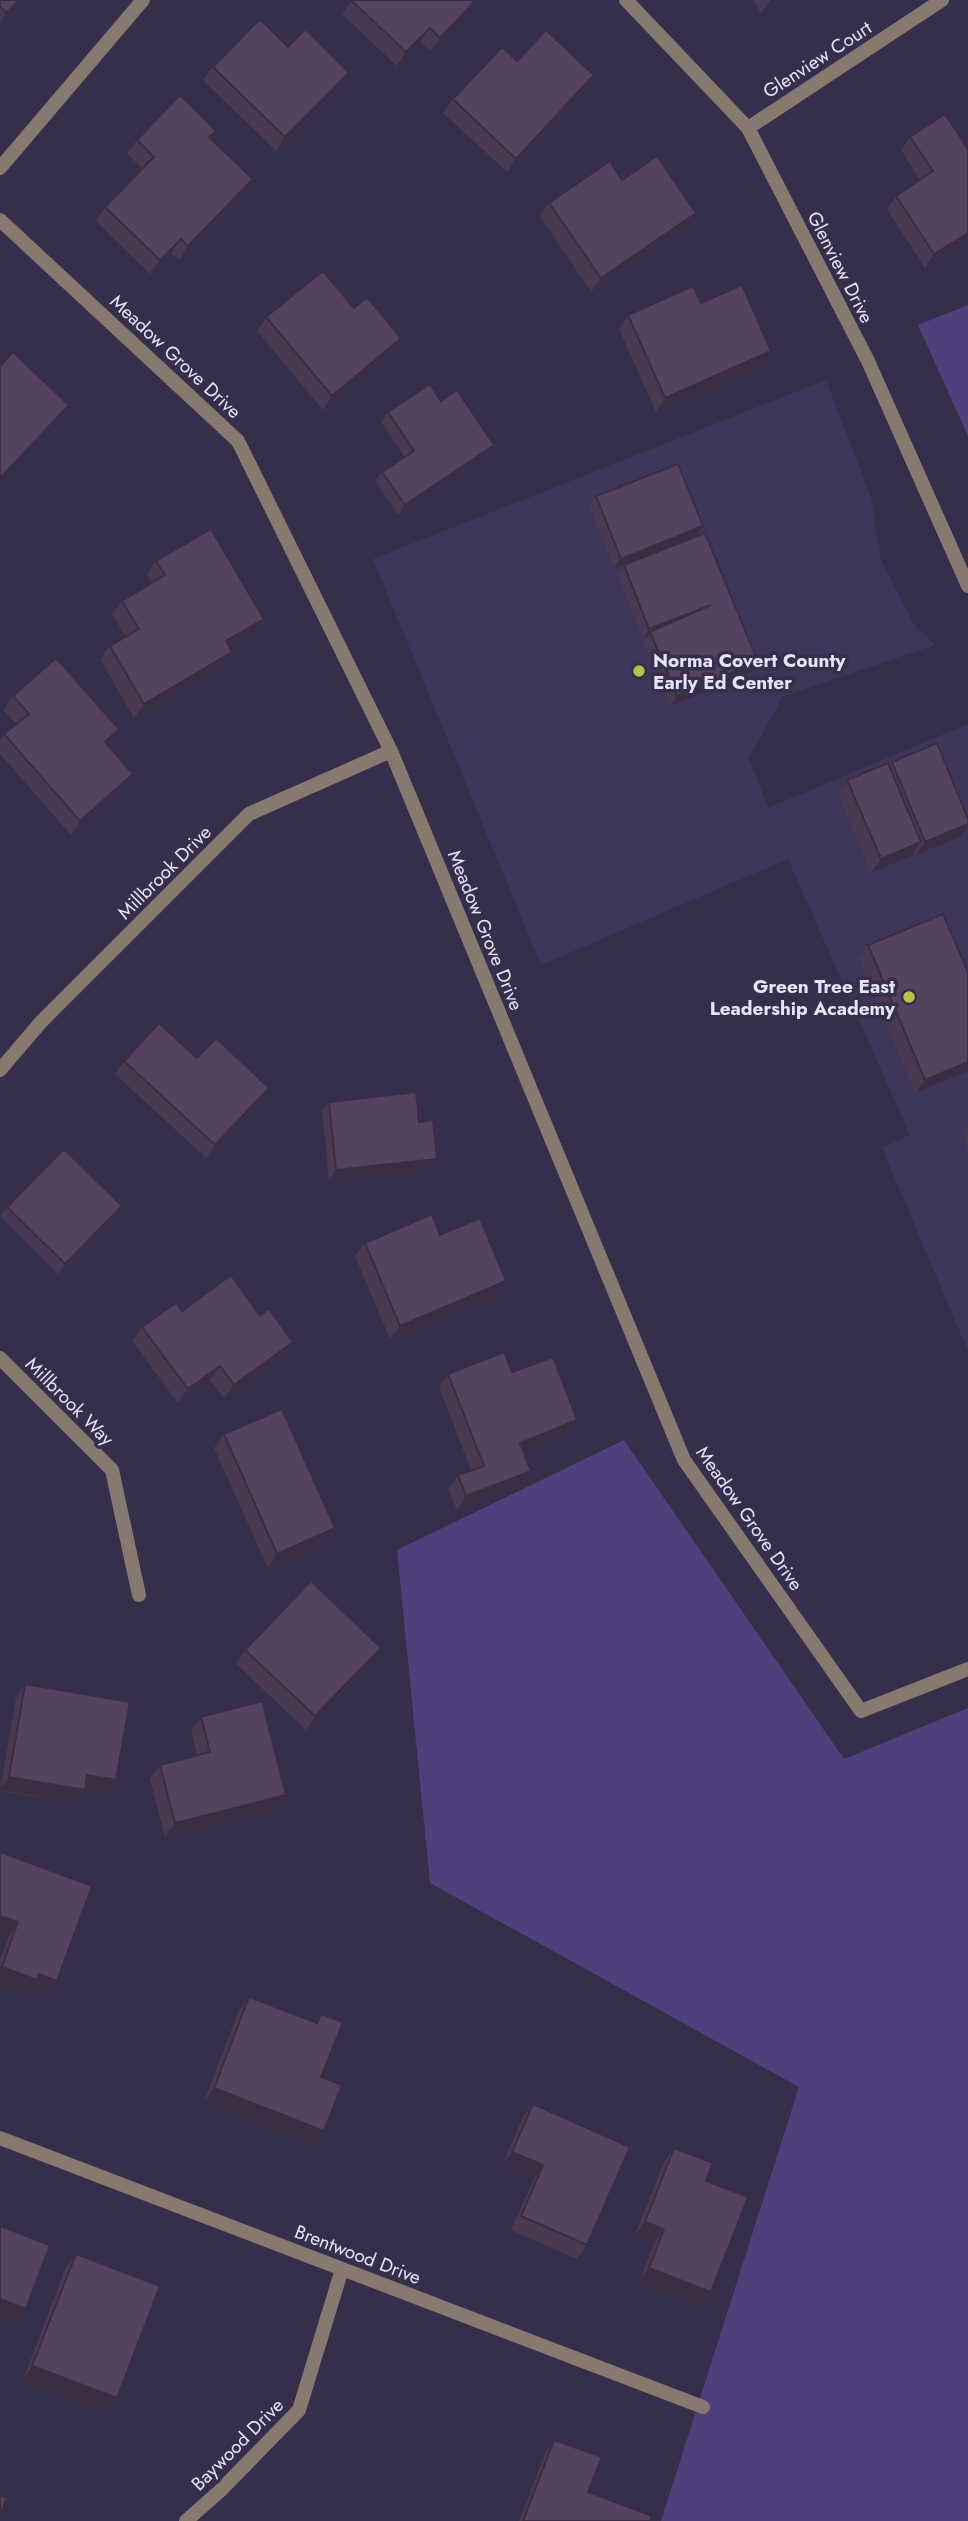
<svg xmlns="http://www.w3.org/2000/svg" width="968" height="2521" font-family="Jost,sans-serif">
	<rect width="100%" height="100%" fill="#362f4c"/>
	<path fill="#3e365a" d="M826,380L871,498L881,560L914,625L935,645L783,696L749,758L768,808L968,724V1351L882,1148L910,1135L788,859L541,965L373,559Z"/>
	<path fill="#4f407b" d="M968,305V436L918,325Z
		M624,1440L844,1759L968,1708V2521H661L799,2087L430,1883L397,1550Z"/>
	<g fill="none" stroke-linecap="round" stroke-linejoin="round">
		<path stroke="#887970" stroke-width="14" d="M626,0L748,128L868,361L968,586
			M748,128L942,0
			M0,168L143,0
			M0,220L238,441L391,751L684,1460L861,1711L968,1669
			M0,1070L41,1022L249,814L391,751
			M0,1358L112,1470L139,1595
			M0,2138L703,2407
			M186,2521L221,2490L299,2410L342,2269"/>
	</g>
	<path fill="#493951" d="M0,0H25L0,24Z
		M352,0L470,10L430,51L420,42L397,66L342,14Z
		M753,0H781L761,13Z
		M288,47L349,73L340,87L276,151L203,80L213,67Z
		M517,61L594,75L585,89L507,172L443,113L453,99Z
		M216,131L211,139L243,193L179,260L171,253L150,274L96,221L105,207L143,169L127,154L137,140Z
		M910,137L968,149V240L925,268L887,209L896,196L920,180L901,150Z
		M622,180L686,227L591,292L540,216L549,203Z
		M701,303L762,364L656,412L619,329L628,315Z
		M266,317L392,352L323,410L257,331Z
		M441,401L487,455L398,515L375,481L382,472L405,457L381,422L388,412Z
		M596,496L703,526L696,536L614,568L589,506Z
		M156,561L264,619L254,632L229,647L222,666L134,718L100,659L110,646L126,637L112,614L122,601L152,583L147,574Z
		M624,565L758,662L751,672L670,706L643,642L647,637L643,639L617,574Z
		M13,696L109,743L107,745L124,788L71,835L0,754V741L4,734L16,724L3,710Z
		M892,762L960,837L915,855L914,852L911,856L871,873L838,794L847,780L889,766Z
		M868,945L967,972L968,1071L915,1093L859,959Z
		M197,1058L260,1101L206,1158L115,1074L124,1061Z
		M329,1102L430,1168L329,1180L322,1111Z
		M968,1126V1152L963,1133Z
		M7,1207L115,1216L58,1274L0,1216Z
		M440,1235L497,1294L390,1339L355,1256L365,1243Z
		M182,1311L283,1355L224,1398L210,1380L178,1403L132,1341L142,1327Z
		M512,1372L568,1434L523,1451L531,1471L522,1485L457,1510L448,1489L458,1475L471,1470L439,1387L448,1374Z
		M224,1434L335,1528L326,1542L268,1568L214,1448Z
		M381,1648L372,1661L306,1730L236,1664L245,1650Z
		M25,1684L116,1780L106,1793L85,1790L75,1803L0,1791L16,1698Z
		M201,1717L286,1795L276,1808L165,1837L150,1779L160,1765L197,1755L191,1730Z
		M0,1852L48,1994L31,1988L27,1994L0,1984V1959L9,1936Z
		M249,1997L315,2022L321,2014V2077L324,2131L314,2145L204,2102L239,2010Z
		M533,2104L587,2245L577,2259L511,2230L534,2179L502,2165L523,2117Z
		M674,2148L706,2181L711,2292L701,2306L639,2282L654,2243L635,2235L664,2162Z
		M76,2254L107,2412L23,2380L66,2267Z
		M554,2440L588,2492L650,2521H519L545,2454Z"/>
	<path fill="#3c2e42" d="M20,0H25L0,24L6,13Z
		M476,0L470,10L430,51L440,38Z
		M771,0H781L761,13Z
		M430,28L420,42L397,66L406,52Z
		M349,73L340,87L276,151L285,137Z
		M594,75L585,89L507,172L516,159Z
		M253,179L243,193L179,260L188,246Z
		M696,213L686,227L591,292L601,278Z
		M968,233V240L925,268L934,254Z
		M181,239L171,253L150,274L160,260Z
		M401,338L392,352L323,410L332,396Z
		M771,351L762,364L656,412L665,398Z
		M69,405L60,418L0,481L1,477Z
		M494,445L487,455L398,515L405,505Z
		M703,526L696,536L614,568L621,559Z
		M711,605L650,632L647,637L643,639L649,629Z
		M264,619L254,632L216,655L226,641Z
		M232,652L222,666L134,718L144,704Z
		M758,662L751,672L670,706L677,696Z
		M119,729L109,743L95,756L105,742Z
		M133,774L124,788L71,835L80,821Z
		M968,824V826L960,837L915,855L925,842Z
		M921,842L911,856L871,873L881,859Z
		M968,1062V1071L915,1093L925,1080Z
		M269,1088L260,1101L206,1158L215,1145Z
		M437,1159L430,1168L329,1180L336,1170Z
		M122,1206L115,1216L58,1274L65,1264Z
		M506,1281L497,1294L390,1339L400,1326Z
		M293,1342L283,1355L224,1398L234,1385Z
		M220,1366L210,1380L178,1403L188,1389Z
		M577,1420L568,1434L510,1456L520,1443Z
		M531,1471L522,1485L457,1510L466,1496Z
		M335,1528L326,1542L268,1568L277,1554Z
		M381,1648L372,1661L306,1730L315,1716Z
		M87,1775L116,1780L106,1793L85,1790L75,1803L0,1790L9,1777Z
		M286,1795L276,1808L165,1837L175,1823Z
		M0,1916L18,1922L9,1936L0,1933Z
		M2,1967L39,1974L57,1981L48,1994L31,1988L27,1994L0,1984V1969Z
		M214,2088L324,2131L314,2145L204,2102Z
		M512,2152L543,2165L534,2179L502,2165Z
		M645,2222L664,2229L654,2243L635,2235Z
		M649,2268L711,2292L701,2306L639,2282Z
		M0,2299L26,2309L16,2323L0,2317Z
		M32,2366L117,2398L107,2412L23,2380Z"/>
	<path fill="#55425e" stroke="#3c2e42" stroke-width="2" d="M0,0H20L6,13L0,6Z
		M351,0H476L440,38L430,28L406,52Z
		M260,19L288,47L305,29L349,73L285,137L213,67Z
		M546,30L594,75L516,159L453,99L502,47L517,61Z
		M180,95L216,131L209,137L253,179L188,246L181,239L160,260L105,207L154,157L137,140Z
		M945,114L968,149V233L934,254L896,196L933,171L910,137Z
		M657,156L696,213L601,278L549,203L610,161L622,180Z
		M323,271L354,308L367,297L401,338L332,396L266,317Z
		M742,285L771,351L665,398L628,315L693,286L701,303Z
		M13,352L69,405L1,477L0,476V366Z
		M430,384L441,401L457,390L494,445L405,505L382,472L414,451L388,412Z
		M678,464L703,526L621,559L596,496Z
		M211,529L264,619L226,641L232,652L144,704L110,646L139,629L122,601L165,575L156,561Z
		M705,533L758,662L677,696L650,632L711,605L649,629L624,565Z
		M56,658L119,729L105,742L133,774L80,821L4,734L29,714L13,696Z
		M937,743L968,819V824L925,842L892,762Z
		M888,763L921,842L881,859L847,780Z
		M943,914L968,972V1062L925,1080L868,945Z
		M159,1023L197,1058L216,1038L269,1088L215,1145L124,1061Z
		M416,1092L419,1122L433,1120L437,1159L336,1170L329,1102Z
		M64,1149L122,1206L65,1264L7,1207Z
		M432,1214L440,1235L480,1218L506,1281L400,1326L365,1243Z
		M231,1275L260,1316L269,1309L293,1342L234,1385L220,1366L188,1389L142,1327L176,1303L182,1311Z
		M504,1352L512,1372L553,1357L577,1420L520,1443L531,1471L466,1496L458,1475L484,1466L448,1374Z
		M282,1409L335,1528L277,1554L224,1434Z
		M311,1581L381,1648L315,1716L245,1650Z
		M25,1684L130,1702L116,1780L87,1775L85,1790L9,1777Z
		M262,1701L286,1795L175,1823L160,1765L210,1752L201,1717Z
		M0,1852L92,1886L57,1981L39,1974L37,1980L2,1967L18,1922L0,1916Z
		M249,1997L317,2023L321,2014L343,2022L321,2077L342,2085L324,2131L214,2088Z
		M533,2104L630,2147L587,2245L521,2216L543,2165L512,2152Z
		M674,2148L713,2163L706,2181L748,2197L711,2292L649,2268L664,2229L645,2222Z
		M0,2226L50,2245L26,2309L0,2299Z
		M76,2254L160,2286L117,2398L32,2366Z
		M554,2440L602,2457L588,2492L652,2516L650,2521H523Z
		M0,2495L7,2498L0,2515Z"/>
	<g fill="#b7c148" stroke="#362f4c" stroke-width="2.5">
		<circle cx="639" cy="671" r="7"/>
		<circle cx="909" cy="997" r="7"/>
	</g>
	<g text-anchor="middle" stroke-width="7" stroke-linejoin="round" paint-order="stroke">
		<g font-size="19" fill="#e6e3f6" stroke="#362f4c">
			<text transform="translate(817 59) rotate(-33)" y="7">Glenview Court</text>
			<text transform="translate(841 267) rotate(63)" y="7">Glenview Drive</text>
			<text transform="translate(176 356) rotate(43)" y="7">Meadow Grove Drive</text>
			<text transform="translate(164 872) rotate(-45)" y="7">Millbrook Drive</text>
			<text transform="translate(486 930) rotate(68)" y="7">Meadow Grove Drive</text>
			<text transform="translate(70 1401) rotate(45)" y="7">Millbrook Way</text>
			<text transform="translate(750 1518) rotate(55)" y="7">Meadow Grove Drive</text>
			<text transform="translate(358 2254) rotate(21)" y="7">Brentwood Drive</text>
			<text transform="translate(237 2444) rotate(-45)" y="7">Baywood Drive</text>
		</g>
		<g font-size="19" font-weight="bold" fill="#e6e3f6" stroke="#362f4c" text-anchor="start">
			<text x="653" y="667">Norma Covert County<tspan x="653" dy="22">Early Ed Center</tspan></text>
			<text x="895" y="993" text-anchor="end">Green Tree East<tspan x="895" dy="22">Leadership Academy</tspan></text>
		</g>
	</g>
</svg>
